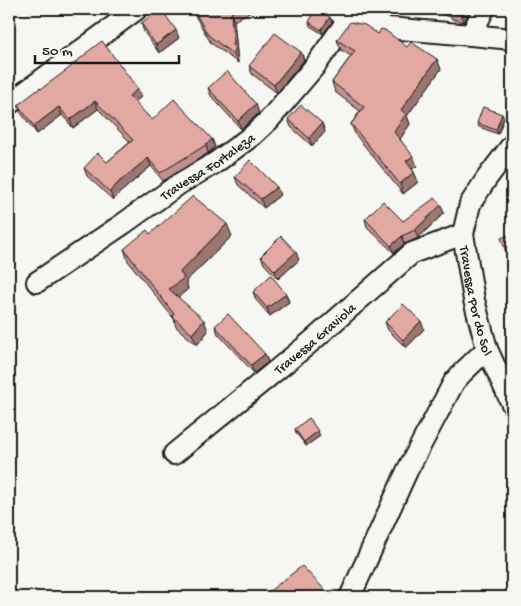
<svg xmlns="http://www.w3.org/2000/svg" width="521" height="606" font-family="'Gochi Hand',sans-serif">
	<rect width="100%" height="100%" fill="#f6f6f2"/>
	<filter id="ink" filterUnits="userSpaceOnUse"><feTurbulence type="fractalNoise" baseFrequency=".02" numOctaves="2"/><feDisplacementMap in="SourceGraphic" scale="10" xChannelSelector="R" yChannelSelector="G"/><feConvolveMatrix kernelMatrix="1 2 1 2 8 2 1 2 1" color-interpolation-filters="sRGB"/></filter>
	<g filter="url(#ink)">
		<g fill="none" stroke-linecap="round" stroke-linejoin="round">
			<defs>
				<g id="minor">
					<path d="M334,9L349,18L388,28L471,35L512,39"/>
					<path d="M471,35L484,9"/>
					<path d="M9,104L137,9"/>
					<path id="s1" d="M512,145L487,178L470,204L463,234L474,300L487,349L512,404"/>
					<path id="s2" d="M37,282L123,224L179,184L215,163L253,135L269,120L315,66L349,18"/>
					<path id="s3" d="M174,454L312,341L412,253L463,234"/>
					<path d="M350,597L407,471L454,382L462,373L487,349"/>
				</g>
			</defs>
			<use href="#minor" stroke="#1c1c1c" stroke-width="24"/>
			<use href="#minor" stroke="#f6f6f2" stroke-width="20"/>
		</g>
		<path fill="#c2908b" stroke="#1c1c1c" d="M191,9H250L251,11L234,21L238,63L211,43Z
			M419,9H471L464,22L452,19L451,17Z
			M309,22H332L323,34L310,26Z
			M141,23L179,38L159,53L144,32Z
			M378,34L407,47L441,69L407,116L410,124L400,139L417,166L412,169L414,172L418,182L403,194L355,134L351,124L360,111L335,92L332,82L351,56L341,50L337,40Z
			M301,52L304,60L277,93L252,74L249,66Z
			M208,88L259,113L241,129L211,96Z
			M41,89L141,97L134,102L152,120L212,139L215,147L208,153L163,181L151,166L122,191L113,200L87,176L84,168L107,162L130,142L98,109L73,128L62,115L37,134L21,113L18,105Z
			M504,118L498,134L479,127L477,123Z
			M288,119L322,123L325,132L312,146L291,127Z
			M235,177L280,195L264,208L238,185Z
			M444,213L418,238L404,244L394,253L367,227L365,219L403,221Z
			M150,234L232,236L186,281L188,289L178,297L208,331L197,345L176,327L174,319L128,261L124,249Z
			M261,256L299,260L278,279L264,264Z
			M253,292L286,294L289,302L270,316L256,300Z
			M385,322L424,329L406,348L388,330Z
			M215,326L265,354L268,362L254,373L218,334Z
			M295,429L320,436L306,446L296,433Z"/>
		<path fill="#9e7671" stroke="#1c1c1c" d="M463,9H471L464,22L461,13Z
			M231,13L234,21L238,63L234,55Z
			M330,17L332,22L323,34L321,30Z
			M176,30L179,38L159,53L156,45Z
			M301,52L304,60L277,93L274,85Z
			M437,59L441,69L407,116L410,124L398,142L394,132L401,110Z
			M138,89L141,97L132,104L129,96Z
			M95,101L98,109L73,128L70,120Z
			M256,104L259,113L241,129L238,121Z
			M59,107L62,115L37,134L34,126Z
			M502,114L504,118L498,134L496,130Z
			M322,123L325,132L312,146L309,138Z
			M212,139L215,147L208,153L206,145Z
			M413,156L417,166L409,171L406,161Z
			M148,158L151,166L122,191L113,200L110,192L119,182Z
			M414,172L418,182L403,194L400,184Z
			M277,187L280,195L264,208L261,199Z
			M441,205L444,213L418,238L415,230Z
			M227,224L232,236L186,281L188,289L174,301L169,289L180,272Z
			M402,236L404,244L394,253L391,246Z
			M296,252L299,260L278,279L275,271Z
			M286,294L289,302L270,316L267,308Z
			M204,320L208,331L197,345L192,334Z
			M421,321L424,329L406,348L403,340Z
			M265,354L268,362L254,373L251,365Z
			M318,431L320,436L306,446L304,442Z
			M325,590L328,597H316Z"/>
		<path fill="#e2a8a2" stroke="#1c1c1c" d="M161,9L176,30L156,45L141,23Z
			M193,9H238L231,13L234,55L208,35Z
			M316,9H318L330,17L321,30L309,22Z
			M449,9H463L461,13L448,10Z
			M350,22L365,25L378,34L381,29L385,30L407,47L411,42L437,59L401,110L406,114L394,132L413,156L406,161L414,172L400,184L351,124L364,107L332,82L355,51L337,40Z
			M275,33L301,52L274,85L249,66Z
			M102,41L138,89L129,96L152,120L174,99L212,139L206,145L160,173L148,158L119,182L110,192L84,168L98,153L107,162L133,140L95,101L70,120L59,107L34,126L18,105L40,88L41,89L72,66V65L86,54V53Z
			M227,71L256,104L238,121L208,88Z
			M301,105L322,123L309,138L288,119Z
			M483,107L502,114L496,130L477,123Z
			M250,160L277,187L261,199L235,177Z
			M193,196L227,224L180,272L184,278L169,289L204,320L192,334L172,316L174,314L124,249L147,230L150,234Z
			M435,198L441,205L415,230L402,236L391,246L365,219L383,201L403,221Z
			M512,234V269L501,238Z
			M281,236L296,252L275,271L261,256Z
			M271,275L286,294L267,308L253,292Z
			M403,304L421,321L403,340L385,322Z
			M228,314L265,354L251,365L215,326Z
			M309,418L318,431L304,442L295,429Z
			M302,566L325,590L316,597H264L263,596Z"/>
	</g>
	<g text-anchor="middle" stroke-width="4" stroke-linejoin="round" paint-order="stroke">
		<g font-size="14" fill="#1c1c1c" stroke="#f6f6f2">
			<text dy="5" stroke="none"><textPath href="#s2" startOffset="206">Travessa Fortaleza</textPath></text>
			<text dy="5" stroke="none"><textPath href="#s1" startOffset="171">Travessa Por do Sol</textPath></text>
			<text dy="5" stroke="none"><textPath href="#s3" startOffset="182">Travessa Graviola</textPath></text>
		</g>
	</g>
	<rect width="521" height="606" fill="none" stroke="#f6f6f2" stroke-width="30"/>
	<rect x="15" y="15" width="491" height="576" fill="none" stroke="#1c1c1c" stroke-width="2" filter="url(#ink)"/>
	<path d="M35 55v8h144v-8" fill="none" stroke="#1c1c1c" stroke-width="2.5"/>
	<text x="42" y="55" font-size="15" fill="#1c1c1c" stroke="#f6f6f2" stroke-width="4" paint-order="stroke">50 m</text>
</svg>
